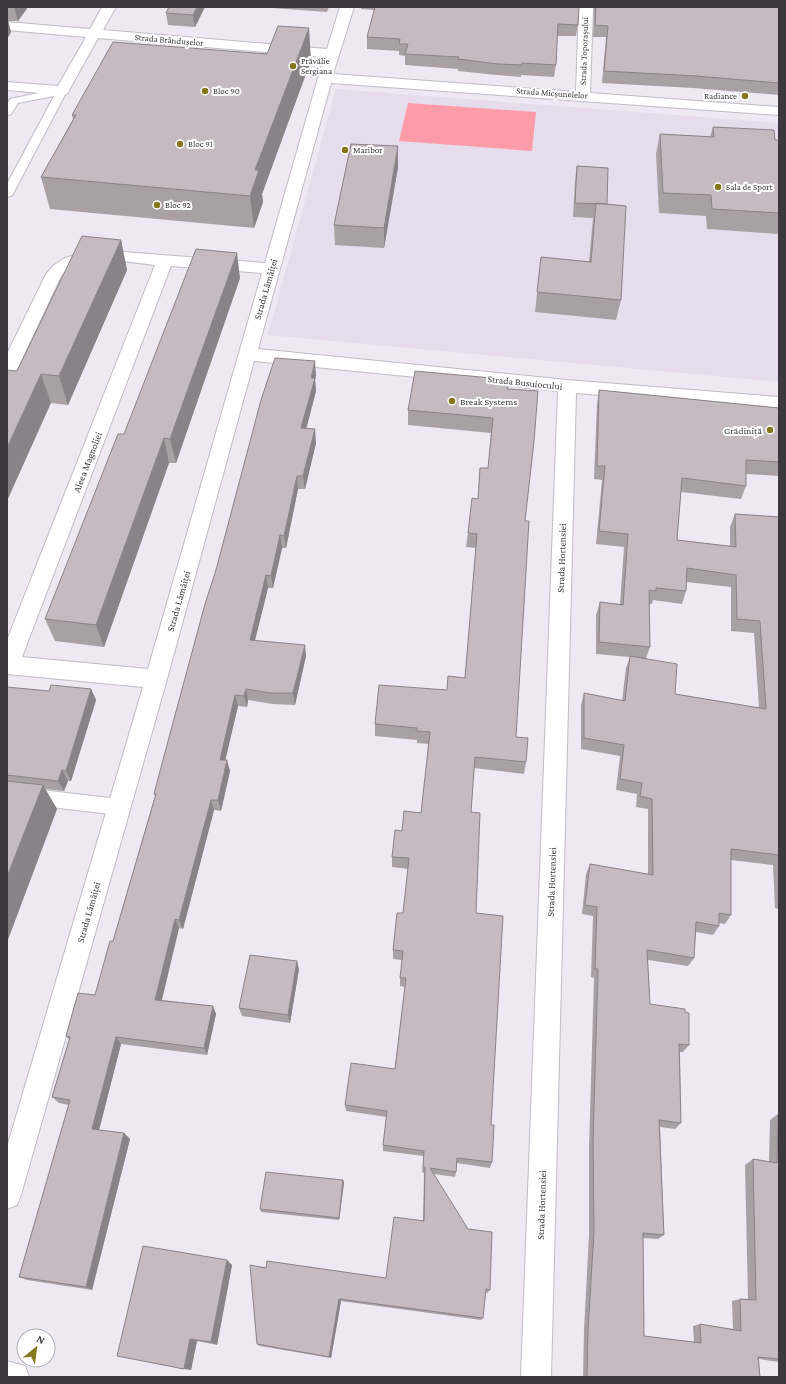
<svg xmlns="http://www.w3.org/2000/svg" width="786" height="1384" font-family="'Crimson Pro',serif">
	<rect width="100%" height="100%" fill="#eee8f2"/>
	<path fill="#e6dcec" d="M336,89L779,123V382L268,335Z"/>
	<path fill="#fc9ca9" d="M408,103L536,112L532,151L399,141Z"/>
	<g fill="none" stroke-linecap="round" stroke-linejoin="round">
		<defs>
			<path id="service" d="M62,88L67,91L13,194L11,196L7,197V184L54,96L18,103L11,114L7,115V104L10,99Z
				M7,786L119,799L125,802L128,807L125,812L119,815L7,802Z"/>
			<path id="minor" d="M102,7H116L103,30L327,49L340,7H354L333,74L576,92L579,7H593L590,93L779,107V115L331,83L258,349L567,380L779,397V409L576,393L551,1377H521L558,391L254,361L167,679L21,1195L17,1205L7,1209V1147L143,687L7,674V640L155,265C124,262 86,252 61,276L16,372L13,376L7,378V354L46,274L53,266L63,259L74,255L98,250L265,263L324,57L98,38L67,94L62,95L7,90V82L58,86L86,37L7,30V22L90,29ZM171,266L262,273L148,669L22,657Z
				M7,1361L25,1366L29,1377H7Z"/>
		</defs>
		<use href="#service" stroke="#c1bbc4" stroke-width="2"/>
		<use href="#minor" stroke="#c1bbc4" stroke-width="2"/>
		<use href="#service" fill="#fff" fill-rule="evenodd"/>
		<use href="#minor" fill="#fff" fill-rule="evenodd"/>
	</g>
	<path fill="#a9a0a4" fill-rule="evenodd" d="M7,7H28L18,21H8L11,32L7,39Z
		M169,7H205L195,27L168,25L166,13Z
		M258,7H329L327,12Z
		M361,7H579L578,25L576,36H557L556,65L554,77L521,75V77L497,75L458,71V69L405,65V56L399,55V51L367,49V37L374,10L361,9Z
		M594,7H779V95L693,88L602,83L606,37H593Z
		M311,60L262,194L263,202L254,228L50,209L41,177L73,119L72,115Z
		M713,127L775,140H779V234L707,229L706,216L659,213L656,154L660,134L710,137Z
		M577,166L607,204L621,300L616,320L535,312L541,257L589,262L593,218L573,217L575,180Z
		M398,167L384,248L335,245L334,225Z
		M121,240L127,270L68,405L51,403L17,371Z
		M240,278L176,463H169L104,647L55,641L45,619L124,434Z
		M316,375L315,380L316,391L306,429L316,443L305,489H298L286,548H282L273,588H268L255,640L306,656L295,705L273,704L248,700L247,707L238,706L225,760L230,771L221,811L214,810L183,929L179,928L162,1000L213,1006L216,1014L207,1055L121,1044L99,1130L124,1133L130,1139L92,1290L27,1280L19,1277L69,1105L59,1103L52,1097L69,1040L66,1036L95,995L113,941L155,796L154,794Z
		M492,382L507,389L525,521L516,737L526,762L524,774L474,768L471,812L476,913L491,1125L492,1162L490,1168L457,1163L456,1172L455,1177L434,1174L490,1290L487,1293L486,1292L483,1318L481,1320L341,1301L331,1358L260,1346L257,1344L266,1268L386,1278L423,1221L424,1173L422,1172L424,1156L383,1151V1145L387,1117L346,1111L345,1105L395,1069L405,987L400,986V978L402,960L393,959V950L403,913L408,869L392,867V857L402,831L421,813L429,744L417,743V740L375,736V724L447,690L465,678L476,548L466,547L468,533L478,499L480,468H488L491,433L408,425V410Z
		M599,390L779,408V476L746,474V486L741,499L681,492L677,540L730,546V527L735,514L779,517V909L775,908L773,865L731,860V915L725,924L719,923V926L713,935L696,932L694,958L688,966L648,960L650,1004L685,1012L689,1045L683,1052H680L681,1123L675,1129L660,1127L664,1235L658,1239L643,1238L644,1336L694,1342L693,1326L700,1324L733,1329L732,1301L740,1299H748L745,1165L753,1159L769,1162L770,1120L778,1114L779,1115V1362L759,1359L760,1377H583L584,1330L589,1235V1147L594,978L591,977L593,916L582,914L586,874L590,864L648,874V809L636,807L637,794L616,790L620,756L581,749V705L584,693L622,701L626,668L630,657L596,654V615L600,602L620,604L624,547L596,544L602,480L594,479L597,404ZM687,582L731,587V631L754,633L759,708L675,694L646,658L650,647L649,604H652L653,600L682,604L686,591Z
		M7,687L49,691L91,689L96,700L71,781H68L64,791L45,789L57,809L7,942Z
		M299,969L290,1023L242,1016L239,1008Z
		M343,1180L344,1183L339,1220L261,1212L260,1209Z
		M143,1246L232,1265L217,1345L197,1341L191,1370Z"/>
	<path fill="#898286" d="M14,7H28L18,21Z
		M197,7H205L195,27L193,15Z
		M7,16L11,32L7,39Z
		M309,28L311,60L262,194L263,202L254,228L250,196L255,170Z
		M398,146V167L384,248V228Z
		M121,240L127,270L68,405L59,376Z
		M237,253L240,278L176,463L170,439Z
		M315,361L316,375L315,380L316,391L303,441L301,428Z
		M41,374L51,403L7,501V448Z
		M315,429L316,443L305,489L303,476Z
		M164,438L169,463L104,647L96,625Z
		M297,476L298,489L286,548L284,536Z
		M280,535L282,548L273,588L271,576Z
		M266,575L268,588L252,652L250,640Z
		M305,645L306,656L295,705L293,693Z
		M91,689L96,700L71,781L66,771Z
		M246,689L248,700L247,707L244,696Z
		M235,695L238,706L223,770L220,760Z
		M227,760L230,771L221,811L218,800Z
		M62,770L68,781L64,791L58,781Z
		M43,785L57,809L7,942V877Z
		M211,800L214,810L183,929L179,920Z
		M175,919L179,928L160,1007L155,1000Z
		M297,961L299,969L290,1023L288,1015Z
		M213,1006L216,1014L207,1055L204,1048Z
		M116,1037L121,1044L98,1134L92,1129Z
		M124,1133L130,1139L92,1290L86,1287Z
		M343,1180L344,1183L339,1220V1218Z
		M227,1260L232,1265L217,1345L211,1342Z
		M339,1299L341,1301L331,1358L329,1357Z
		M190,1339L197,1341L191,1370L184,1369Z"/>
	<path fill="#c4babf" stroke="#898286" d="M169,7H197L193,15L166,13Z
		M375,7H579L578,25L558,24L556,65L522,63V65L498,64L458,59L459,57L405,54L408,44H399L400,39L367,37Z
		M596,7H779V83L696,76L604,71L608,26L595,25Z
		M278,26L309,28L255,170H259L250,196L41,177L76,115H72L113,42L267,54Z
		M713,127L774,130L775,140H779V213L712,209L711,195L663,193L660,134L714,137Z
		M351,144L398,146L384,228L334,225Z
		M577,166L608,168L607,204L575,203Z
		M596,203L626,206L621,300L537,292L541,257L591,262Z
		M82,236L121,240L59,376L41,374L7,448V370L17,371Z
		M196,249L237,253L170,439L164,438L96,625L45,619L118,434H124Z
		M275,358L315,361L311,378H315L301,428L315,429L303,476H297L284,536L280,535L271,576L266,575L250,640L305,645L293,693H271L246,689L244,696L235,695L220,760H227L218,800H211L179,920L175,919L155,1000L213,1006L204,1048L116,1037L92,1129L124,1133L86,1287L19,1277L70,1100L52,1097L70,1037L66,1036L78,993L95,995L110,941H113L156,794H154L164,756L205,604L216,570L261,400Z
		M415,371L492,378V382L508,383L507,389L538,391L534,441L525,521H529L516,737L528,738L526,762L475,757L471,812L480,813L476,913L503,916L491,1125H494L492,1162L457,1158L456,1172L430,1168L468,1229L492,1232L490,1290L486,1289L483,1318L339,1299L329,1357L257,1344L250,1265L266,1268L267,1261L386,1278L394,1217L424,1221L425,1167H423L424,1151L383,1145L387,1111L345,1105L351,1063L395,1069L406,978H400L403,951L393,950L397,913H403L409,858L392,857L395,830L402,831L404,811L421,813L430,732L417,731V728L375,724L379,685L447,690L448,676L465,678L477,534L468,533L472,498L478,499L480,468H488L493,418L408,410Z
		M599,390L779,408V462L746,460V486L682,478L677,540L736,547L735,514L779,517V855L731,849V915L719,913V926L696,922L694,958L647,950L650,1004L685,1009V1012L689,1013V1045L679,1044L681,1123L659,1120L664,1235L643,1233L644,1336L701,1343L700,1324L741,1331L740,1299L756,1300L753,1159L777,1163L778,1114L779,1115V1359L758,1357L760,1377H587L588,1329L594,1232L593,1141L598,969H595L597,907L585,905L590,864L653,875L652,799L640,796L642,783L620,779L624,745L584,738V693L625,701L630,656L677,664L675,694L766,709L760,621L737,619L736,575L687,568L686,591L656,588V591L649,590L650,647L599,642L600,602L623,605L628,534L599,531L605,466H597Z
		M51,685L91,689L66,771L62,770L58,781L7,775V687L49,691Z
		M7,781L43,785L7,877Z
		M250,955L297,961L288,1015L239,1008Z
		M266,1172L343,1180L339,1218L260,1209Z
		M143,1246L227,1260L211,1342L190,1339L184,1369L117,1356Z"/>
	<g fill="#85771b" stroke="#fff" stroke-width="1.5">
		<circle cx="293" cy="66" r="4"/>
		<circle cx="205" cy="91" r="4"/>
		<circle cx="745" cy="96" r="4"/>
		<circle cx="180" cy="144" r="4"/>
		<circle cx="345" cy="150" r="4"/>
		<circle cx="718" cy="187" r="4"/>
		<circle cx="157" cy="205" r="4"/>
		<circle cx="452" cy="401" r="4"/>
		<circle cx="770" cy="430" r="4"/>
	</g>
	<g text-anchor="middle" stroke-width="4" stroke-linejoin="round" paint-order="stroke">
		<g font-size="9" fill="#3b393d" stroke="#fff">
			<text transform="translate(169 40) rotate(5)" y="3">Strada Brândușelor</text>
			<text transform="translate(584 51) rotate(-88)" y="3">Strada Toporașului</text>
			<text transform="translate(552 93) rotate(4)" y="3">Strada Micșunelelor</text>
		</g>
		<g font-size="9" fill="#3b393d" stroke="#fff" text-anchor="start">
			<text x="301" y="64">Prăvălie<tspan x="301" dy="10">Sergiana</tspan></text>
			<text x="213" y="94">Bloc 90</text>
			<text x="737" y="99" text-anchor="end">Radiance</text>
			<text x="188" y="147">Bloc 91</text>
			<text x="353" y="153">Maribor</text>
			<text x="726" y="190">Sala de Sport</text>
			<text x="165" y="208">Bloc 92</text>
		</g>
		<g font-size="10" fill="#3b393d" stroke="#fff">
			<text transform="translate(265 289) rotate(-74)" y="4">Strada Lămâiței</text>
			<text transform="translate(525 382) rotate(6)" y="4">Strada Busuiocului</text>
			<text transform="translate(87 462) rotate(-69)" y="4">Aleea Magnoliei</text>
			<text transform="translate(561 558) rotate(-88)" y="4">Strada Hortensiei</text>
			<text transform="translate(178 601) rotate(-74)" y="4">Strada Lămâiței</text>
			<text transform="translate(551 882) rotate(-88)" y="4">Strada Hortensiei</text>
			<text transform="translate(88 912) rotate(-74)" y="4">Strada Lămâiței</text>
			<text transform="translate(541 1205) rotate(-88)" y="4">Strada Hortensiei</text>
		</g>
		<g font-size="10" fill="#3b393d" stroke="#fff" text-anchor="start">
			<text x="460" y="405">Break Systems</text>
			<text x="762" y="434" text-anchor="end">Grădiniță</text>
		</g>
	</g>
	<rect width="786" height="1384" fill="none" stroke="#3b393d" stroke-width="16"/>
	<g transform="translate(36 1348) rotate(29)"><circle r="19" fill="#ffffff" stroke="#b1b0b1"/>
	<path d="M0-3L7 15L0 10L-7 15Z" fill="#85771b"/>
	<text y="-6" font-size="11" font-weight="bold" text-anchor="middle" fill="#3b393d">N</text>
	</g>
</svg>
